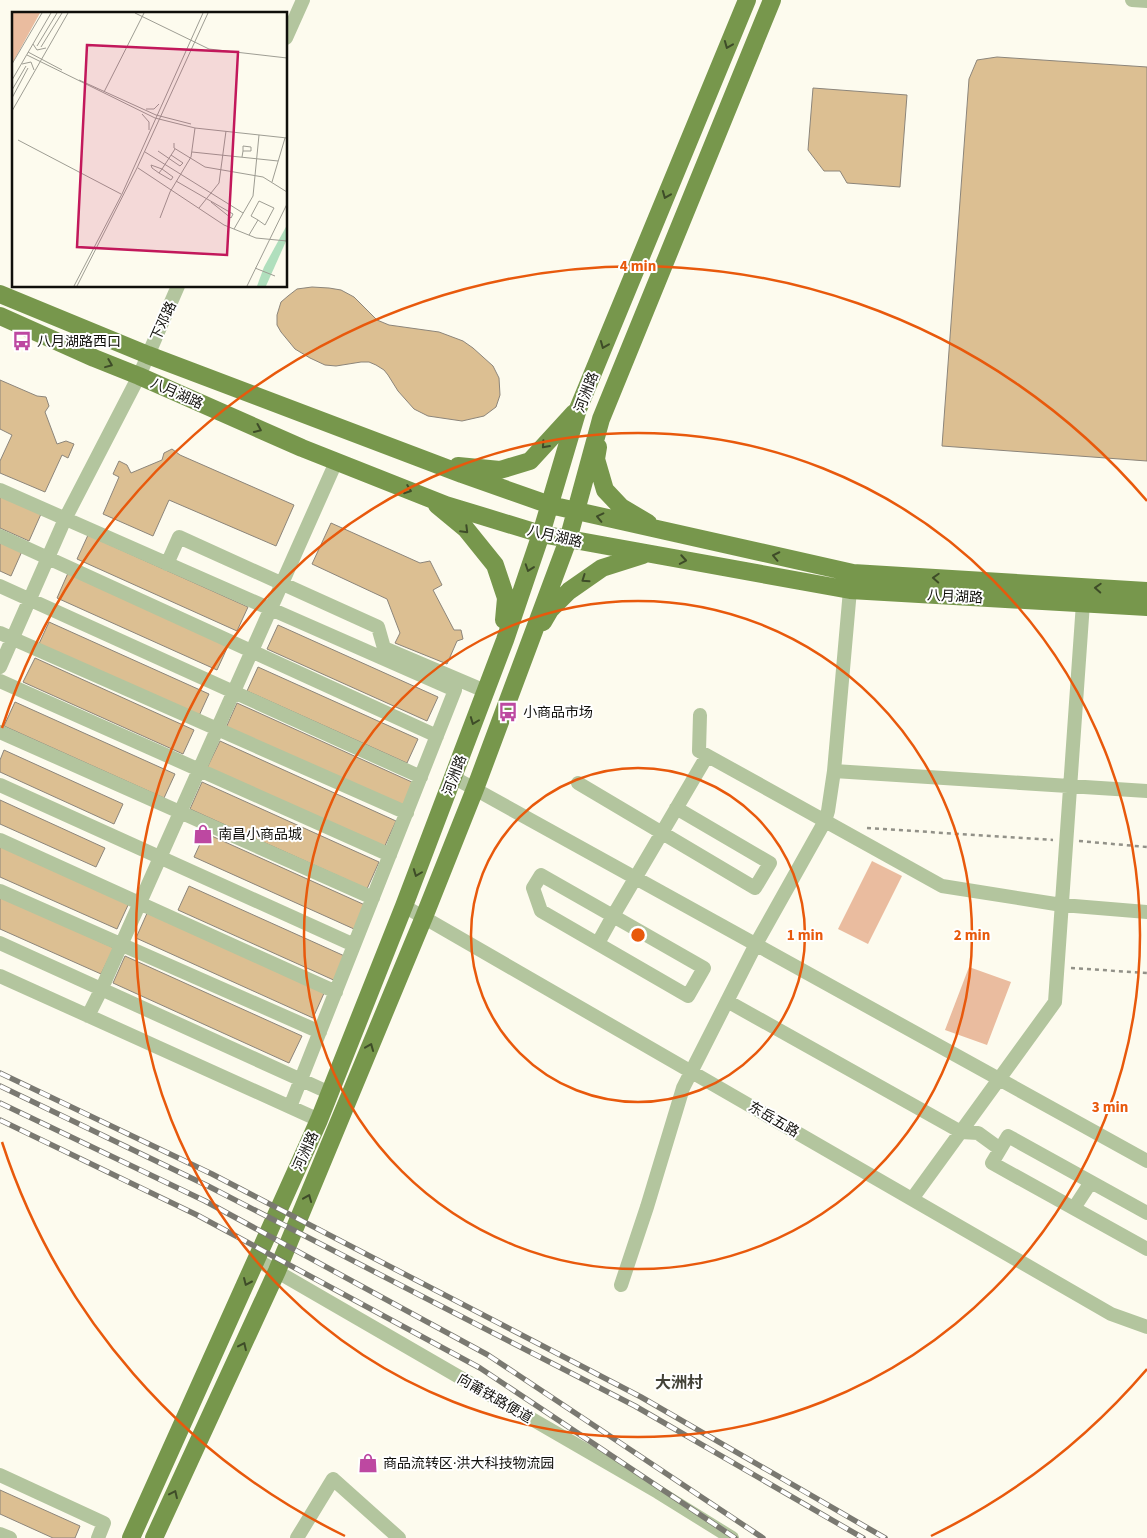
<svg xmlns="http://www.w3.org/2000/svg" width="1147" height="1538" font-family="'Source Sans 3','Noto Sans SC',sans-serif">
	<rect width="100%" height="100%" fill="#fdfbee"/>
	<path fill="#eabc9f" d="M872,861L902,876L868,944L838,929Z
		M969,967L1011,982L987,1045L945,1030Z"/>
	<path fill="#dcbf92" stroke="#8c857a" d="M997,57L1147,67V461L942,446L969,79L977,60Z
		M813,88L907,95L900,187L847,183L840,171H824L808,150Z
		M312,287L329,288L341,290L354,297L377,320L389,325L439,332L463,341L473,348L493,366L499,378L500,395L496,407L484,416L462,421L428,416L414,409L398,391L388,375L384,370L376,365L369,362H361L336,366L325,365L310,358L295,349L281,332L277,325V315L281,302L288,296L297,289Z
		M0,380L37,396L46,397L49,406L45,412L57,444L66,441L74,444L68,458L62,455L45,492L0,473V461L12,435L0,429Z
		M172,449L180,455L294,505L276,546L169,500L153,536L103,514L119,477L113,474L119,461L127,465L131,473L162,460L164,453Z
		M0,496L41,514L29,541L0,528Z
		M331,523L420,563L430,561L442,585L433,590L454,630H461L463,639L457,641L447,664L395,643L400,633L387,599L312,564Z
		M88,535L248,607L237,631L77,559Z
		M0,539L23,549L11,576L0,571Z
		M68,573L228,646L217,670L57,598Z
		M49,622L209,694L198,718L38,646Z
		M278,625L438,697L427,721L267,649Z
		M35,658L194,730L183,754L23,682Z
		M258,667L418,739L407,763L247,691Z
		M15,702L175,774L164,798L4,726Z
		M237,703L414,783L401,809L225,730Z
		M220,741L396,821L384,848L207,768Z
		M4,750L123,804L114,824L0,772V760Z
		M202,782L379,862L367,889L190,809Z
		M0,800L105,848L96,867L0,824Z
		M205,833L365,905L354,929L194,857Z
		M0,845L129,903L117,929L0,877Z
		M189,886L349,958L338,982L178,910Z
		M0,896L114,948L101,974L0,929Z
		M148,911L325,991L313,1018L136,938Z
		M125,956L302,1036L289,1063L113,983Z
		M0,1490L80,1526L75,1538H53L0,1514Z"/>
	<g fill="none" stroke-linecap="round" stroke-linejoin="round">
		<path stroke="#929188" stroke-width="2.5" stroke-dasharray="4 4" stroke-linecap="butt" d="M867,828L1053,840
			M1079,841L1147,847
			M1071,968L1147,973"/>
		<path stroke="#b3c59e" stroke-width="14" d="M1132,0L1147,1
			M286,38L303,0
			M0,490L455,690L290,1107
			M0,536L437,736
			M167,564L179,537L378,627L384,648L485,691
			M0,586L421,777
			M0,633L407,813
			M0,667L65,519L139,376L178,286
			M0,681L390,855
			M700,715L699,751L942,886L1062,905L1147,912
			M0,732L373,898
			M834,771L1147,791
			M453,777L1147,1161
			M578,783L755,888L770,863L676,808
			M0,785L354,945
			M0,840L336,992
			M0,891L320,1032
			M404,906L1111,1314L1147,1327
			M0,943L330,1093
			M598,943L613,916L704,968L688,996L541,911L533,888L541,875L613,916L707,756
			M0,976L319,1120
			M727,1001L961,1132L978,1133L1000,1149
			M88,1016L102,988L336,462
			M912,1199L1055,1002L1083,603
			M1074,1208L1091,1182
			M1147,1213L1008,1136L992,1163L1147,1249
			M257,1260L658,1492L732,1538
			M621,1285L647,1207L683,1088L756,944L825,821L828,811L834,771L850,590
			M0,1475L104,1523L98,1538
			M0,1534L10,1538
			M297,1538L333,1479L399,1538"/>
		<path stroke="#77974c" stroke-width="18" d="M0,294L148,355L462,474L550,505L853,573L1147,591
			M0,316L94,358L139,376L302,448L446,505L541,534L850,590L1147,607
			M598,447L596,459L605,490L621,507L648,523
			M458,466L500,470L530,461L574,413
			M437,505L466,529L495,565L506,598L504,620
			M543,622L550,610L569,591L602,568L643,555
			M131,1538L319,1120L404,906L505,640L541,534L578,409L747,0
			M154,1538L277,1271L424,917L475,789L568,540L601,419L772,0"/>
		<defs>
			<path id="rail" d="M0,1073L212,1174L641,1397L885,1538
				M0,1086L208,1186L635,1406L863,1538
				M0,1103L205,1201L488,1355L763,1538
				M0,1120L197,1215L480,1368L735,1538"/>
		</defs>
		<use href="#rail" stroke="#7a7971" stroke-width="5.5"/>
		<use href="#rail" stroke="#fff" stroke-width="4" stroke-dasharray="11" stroke-linecap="butt"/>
	</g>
	<defs><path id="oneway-chevron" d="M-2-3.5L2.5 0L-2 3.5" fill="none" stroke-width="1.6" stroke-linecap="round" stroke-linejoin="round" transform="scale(1.25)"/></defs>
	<g stroke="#3e4c28">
		<use href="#oneway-chevron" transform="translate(728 45) rotate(112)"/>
		<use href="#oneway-chevron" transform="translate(666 195) rotate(112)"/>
		<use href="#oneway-chevron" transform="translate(604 345) rotate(112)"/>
		<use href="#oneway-chevron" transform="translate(109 364) rotate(22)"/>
		<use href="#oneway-chevron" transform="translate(258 429) rotate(24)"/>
		<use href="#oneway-chevron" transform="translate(545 445) rotate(132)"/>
		<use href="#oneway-chevron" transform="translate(408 490) rotate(21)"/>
		<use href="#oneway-chevron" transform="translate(600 517) rotate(-167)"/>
		<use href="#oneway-chevron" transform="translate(465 530) rotate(45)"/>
		<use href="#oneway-chevron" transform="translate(776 556) rotate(-168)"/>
		<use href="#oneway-chevron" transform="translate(683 560) rotate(10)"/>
		<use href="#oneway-chevron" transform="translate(529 568) rotate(109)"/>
		<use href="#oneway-chevron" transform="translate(936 578) rotate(-177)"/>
		<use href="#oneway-chevron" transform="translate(585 579) rotate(145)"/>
		<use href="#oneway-chevron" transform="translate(1098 588) rotate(-177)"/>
		<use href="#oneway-chevron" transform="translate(474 721) rotate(111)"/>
		<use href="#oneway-chevron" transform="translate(417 873) rotate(111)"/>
		<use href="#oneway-chevron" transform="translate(370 1047) rotate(-68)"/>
		<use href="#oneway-chevron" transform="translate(308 1198) rotate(-68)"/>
		<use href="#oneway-chevron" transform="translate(247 1282) rotate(114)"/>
		<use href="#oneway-chevron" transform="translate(243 1346) rotate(-65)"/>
		<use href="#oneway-chevron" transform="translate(174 1494) rotate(-65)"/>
	</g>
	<g fill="none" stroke="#e8590c" stroke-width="2.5">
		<circle cx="638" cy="935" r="167"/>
		<circle cx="638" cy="935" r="334"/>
		<circle cx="638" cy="935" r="502"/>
		<path d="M1147 1369A669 669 0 0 1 931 1536M345 1536A669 669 0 0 1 2 1142M2 728A669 669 0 0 1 1147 501"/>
	</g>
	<defs>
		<symbol id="bus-bare" viewBox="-9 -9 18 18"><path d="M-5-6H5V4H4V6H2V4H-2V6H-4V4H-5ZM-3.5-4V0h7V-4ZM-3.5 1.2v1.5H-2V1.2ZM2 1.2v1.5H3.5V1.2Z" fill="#bd48a1" stroke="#fff" stroke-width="2.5" paint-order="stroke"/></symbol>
		<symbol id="shop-bare" viewBox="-9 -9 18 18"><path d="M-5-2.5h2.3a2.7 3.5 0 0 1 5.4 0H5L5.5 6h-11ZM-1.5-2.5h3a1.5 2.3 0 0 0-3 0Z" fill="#bd48a1" stroke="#fff" stroke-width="2.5" paint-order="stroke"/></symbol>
	</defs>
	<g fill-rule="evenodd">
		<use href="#bus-bare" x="8" y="327" width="28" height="28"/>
		<use href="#bus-bare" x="494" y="698" width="28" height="28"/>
		<use href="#shop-bare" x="189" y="820" width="28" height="28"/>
		<use href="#shop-bare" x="354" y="1449" width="28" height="28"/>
	</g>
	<g text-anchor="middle" stroke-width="4" stroke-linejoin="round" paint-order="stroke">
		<g font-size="14" fill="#100f0b" stroke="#fff">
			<text transform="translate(163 321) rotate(-66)" y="5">下邓路</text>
			<text transform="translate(586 392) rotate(-69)" y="5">河洲路</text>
			<text transform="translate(177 393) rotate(24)" y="5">八月湖路</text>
			<text transform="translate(555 536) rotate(13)" y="5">八月湖路</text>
			<text transform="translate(955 596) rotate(3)" y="5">八月湖路</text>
			<text transform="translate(454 775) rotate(-69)" y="5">河洲路</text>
			<text transform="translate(774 1119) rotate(30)" y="5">东岳五路</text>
			<text transform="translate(305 1151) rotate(-66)" y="5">河洲路</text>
			<text transform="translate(495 1398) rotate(30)" y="5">向莆铁路便道</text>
		</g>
		<g font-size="14" fill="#100f0b" stroke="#fff" text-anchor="start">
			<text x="37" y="346">八月湖路西口</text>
			<text x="523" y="717">小商品市场</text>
			<text x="218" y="839">南昌小商品城</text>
			<text x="383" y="1468">商品流转区·洪大科技物流园</text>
		</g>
		<g font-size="16" font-weight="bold" fill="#434237" stroke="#fff">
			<text x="679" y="1388">大洲村</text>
		</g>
	</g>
	<g transform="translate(12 12)">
		<rect width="275" height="275" fill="#fdfbee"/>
		<path d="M0,1H28L0,52Z" fill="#eabc9f"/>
		<path d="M275,213V227L254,274H245L252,255Z" fill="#b0dfbd"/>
		<path fill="none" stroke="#9e9d93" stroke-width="1" d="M123,1L197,37L275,46M21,32L25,38L34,36M25,34L45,1M29,35L50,1M16,40L50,58M15,43L143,106L183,116L275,126M0,52L30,1M10,52L19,50L22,58M0,68L39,1M67,68L144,103L179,112M0,78L14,54M92,80L132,1M0,86L16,56M134,97H142L147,92M0,99L56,1M130,102L137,110V118M6,128L109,182M162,131V136L193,155L251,165L275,180M146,139L168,154L171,151L159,143M133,140L231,201M180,140L266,149M230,145L231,139V134L239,135V139H231M126,156L212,213L244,226L275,229M147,161L150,157L161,165L159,168L147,161L140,156L139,153L150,157L163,137M164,169L221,202L219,206L199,190M260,170L273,126M187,196L207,171L214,119M148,206L158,180L179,145L183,116M222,217L241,184L247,123M237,223L246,208L253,213L262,196L247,189L239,204L246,208M243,256L263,264M62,274L110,182L191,1M65,274L125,156L196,1M235,274L275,192"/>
		<path fill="#c2185b" fill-opacity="0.15" stroke="#c2185b" stroke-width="2.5" d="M75,33L226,40L215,243L65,235Z"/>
		<rect width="275" height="275" fill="none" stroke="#100f0b" stroke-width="2.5"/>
	</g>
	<circle cx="638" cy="935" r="8" fill="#e8590c" stroke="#fff" stroke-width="2.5"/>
	<g font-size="15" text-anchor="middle" font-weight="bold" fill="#e8590c" stroke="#fff" stroke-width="4" stroke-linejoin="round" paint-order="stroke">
		<text x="638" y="271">4 min</text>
		<text x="805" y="940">1 min</text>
		<text x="972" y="940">2 min</text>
		<text x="1110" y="1112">3 min</text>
	</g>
</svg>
